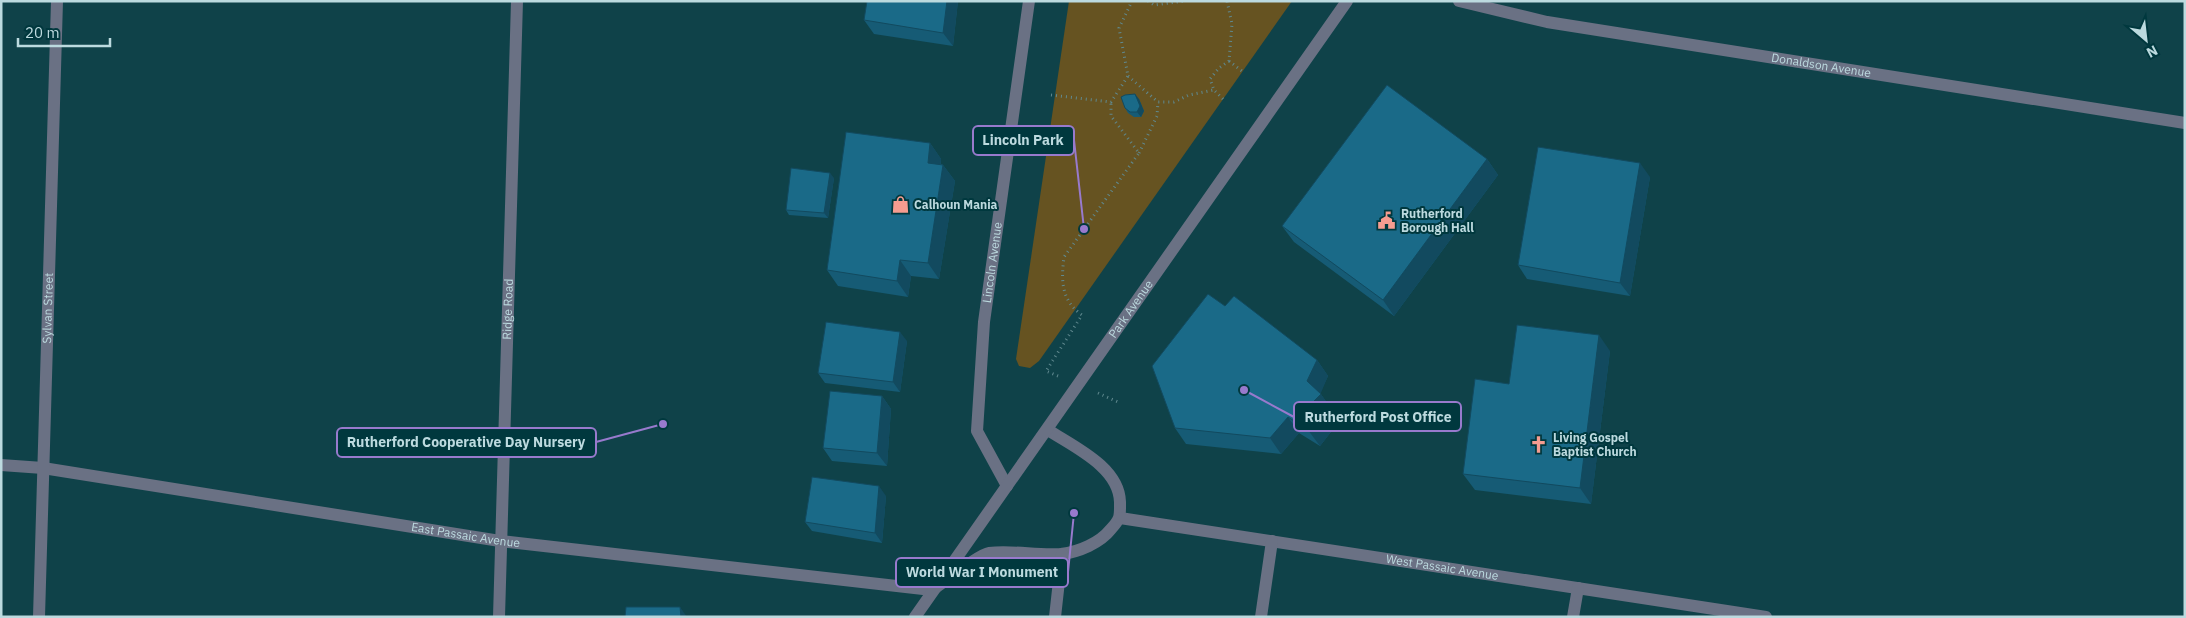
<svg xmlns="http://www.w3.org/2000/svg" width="2186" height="618" font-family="'IBM Plex Sans',sans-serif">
	<rect width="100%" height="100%" fill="#0f4249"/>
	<path fill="#665321" d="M1069,1H1292L1039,361L1030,368L1019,366L1016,359Z"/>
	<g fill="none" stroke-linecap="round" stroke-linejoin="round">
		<path stroke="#60898f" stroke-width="3" stroke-dasharray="1 4" stroke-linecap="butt" d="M1148,1L1154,5L1185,1
			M1229,61L1242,71
			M1128,76L1158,102H1174L1189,95L1214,90
			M1051,95L1111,102L1128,76L1119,28L1132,1
			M1223,99L1214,90L1210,79L1219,68L1229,61L1232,24L1227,1
			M1139,153L1157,116L1158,102
			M1058,376L1046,371L1082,315C1061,300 1061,281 1064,257L1139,153L1111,116V102
			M1098,393L1118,402"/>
		<g stroke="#6a7184" stroke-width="12">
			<path id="s1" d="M1459,1L1547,22L2185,123"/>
			<path id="s2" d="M1,465L43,468L500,541L932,590C943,583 980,554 989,553C1013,550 1038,556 1061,554C1079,552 1100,543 1111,529C1121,518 1120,516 1120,502C1119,467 1074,447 1048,430"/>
			<path id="s3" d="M1007,486L977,431L984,322L1029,1"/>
			<path id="s4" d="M1120,518L1766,617"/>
			<path id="s5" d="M39,617L57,1"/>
			<path id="s6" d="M499,617L517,1"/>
			<path id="s7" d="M915,617L1347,1"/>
			<path d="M1055,617L1062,554"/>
			<path d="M1261,617L1272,541"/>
			<path d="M1573,617L1578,588"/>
		</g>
	</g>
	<path fill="#165b75" d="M958,1L953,46L874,34L864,20Z
		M1139,99L1144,111L1141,117H1134L1128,113L1125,108Z
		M930,143L941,159V164L943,165L955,181L939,279L911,276L908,297L838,286L827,270Z
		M1487,159L1498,175L1394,316L1294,242L1282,226Z
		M1650,177L1630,296L1527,279L1518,265Z
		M834,178L828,218L789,215L786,210Z
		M1225,306L1317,360L1328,376L1320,393L1332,410L1326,417L1334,428L1320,446L1299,433L1281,454L1186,444L1175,428Z
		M907,341L900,392L825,383L818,373Z
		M1610,351L1591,504L1475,490L1463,474L1509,384Z
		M882,396L891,409L887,466L832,461L823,448Z
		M886,496L882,543L812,531L805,522Z"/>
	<path fill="#124a5f" d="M947,1H958L953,46L943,33Z
		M1135,94L1139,99L1144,111L1141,117L1137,112Z
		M930,143L941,159L940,179L928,163Z
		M1487,159L1498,175L1394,316L1383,300Z
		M1640,163L1650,177L1630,296L1620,283Z
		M943,165L955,181L939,279L928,263Z
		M830,173L834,178L828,218L824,213Z
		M900,260L911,276L908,297L897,281Z
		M900,332L907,341L900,392L893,382Z
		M1599,335L1610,351L1591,504L1580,488Z
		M1317,360L1328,376L1320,395L1321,394L1332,410L1326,417L1334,428L1320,446L1308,430L1312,403L1307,381Z
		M882,396L891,409L887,466L877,453Z
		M1288,417L1299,433L1281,454L1270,438Z
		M879,486L886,496L882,543L875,533Z
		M680,607L687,617H681Z"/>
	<path fill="#1a6a88" stroke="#124a5f" d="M867,1H947L943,33L864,20Z
		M1387,85L1487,159L1383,300L1282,226Z
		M1135,94L1140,106L1137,112H1130L1125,108L1121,97L1125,95Z
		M846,132L930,143L928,163L943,165L928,263L900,260L897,281L827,270Z
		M1538,147L1640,163L1620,283L1518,265Z
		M791,168L830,173L824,213L786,210Z
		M1208,294L1225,306L1234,296L1317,360L1307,381L1321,394L1312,403L1323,412L1308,430L1288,417L1270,438L1175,428L1152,366Z
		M826,322L900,332L893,382L818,373Z
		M1517,325L1599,335L1580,488L1463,474L1475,379L1509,384Z
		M830,391L882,396L877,453L823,448Z
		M812,477L879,486L875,533L805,522Z
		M626,607H680L681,617H625Z"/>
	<defs>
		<symbol id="shop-bare" viewBox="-9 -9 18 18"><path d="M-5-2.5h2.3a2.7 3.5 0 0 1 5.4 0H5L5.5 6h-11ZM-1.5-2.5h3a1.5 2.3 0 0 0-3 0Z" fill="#f59c90" stroke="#00383e" stroke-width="2.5" paint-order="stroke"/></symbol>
		<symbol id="civic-bare" viewBox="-9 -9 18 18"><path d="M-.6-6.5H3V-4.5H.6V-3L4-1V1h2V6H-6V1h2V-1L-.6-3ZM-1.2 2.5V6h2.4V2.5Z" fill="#f59c90" stroke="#00383e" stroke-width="2.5" paint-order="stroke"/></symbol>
		<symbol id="church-bare" viewBox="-9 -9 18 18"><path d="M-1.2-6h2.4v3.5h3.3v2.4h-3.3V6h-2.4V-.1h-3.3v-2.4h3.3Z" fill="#f59c90" stroke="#00383e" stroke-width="2.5" paint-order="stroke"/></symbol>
	</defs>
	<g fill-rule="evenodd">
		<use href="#shop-bare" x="888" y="192" width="25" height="25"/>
		<use href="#civic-bare" x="1374" y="208" width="25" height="25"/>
		<use href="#church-bare" x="1526" y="432" width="25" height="25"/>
	</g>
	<g text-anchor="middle" stroke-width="4" stroke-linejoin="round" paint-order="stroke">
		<g font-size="12" fill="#bcdadf" stroke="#00383e">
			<text dy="4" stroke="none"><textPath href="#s1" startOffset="368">Donaldson Avenue</textPath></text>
			<text dy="4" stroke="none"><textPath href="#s3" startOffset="232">Lincoln Avenue</textPath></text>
			<text dy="4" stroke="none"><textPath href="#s5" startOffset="309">Sylvan Street</textPath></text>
			<text dy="4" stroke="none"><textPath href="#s6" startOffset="308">Ridge Road</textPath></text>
			<text dy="4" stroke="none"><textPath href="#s7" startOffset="376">Park Avenue</textPath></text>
			<text dy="4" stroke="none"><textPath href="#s2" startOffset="470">East Passaic Avenue</textPath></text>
			<text dy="4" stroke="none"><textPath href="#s4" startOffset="326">West Passaic Avenue</textPath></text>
		</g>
		<g font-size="12" font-weight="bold" fill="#bcdadf" stroke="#00383e" text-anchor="start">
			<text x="914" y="209">Calhoun Mania</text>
			<text x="1401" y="218">Rutherford<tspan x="1401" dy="14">Borough Hall</tspan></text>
			<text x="1553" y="442">Living Gospel<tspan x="1553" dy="14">Baptist Church</tspan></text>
		</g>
	</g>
	<path fill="none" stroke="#987acd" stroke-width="2" d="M1084 229L1074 140M1244 390L1294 417M663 424L596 442M1074 513L1068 572"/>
	<g fill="#987acd" stroke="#00383e" stroke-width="2">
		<circle cx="1084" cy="229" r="5"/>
		<circle cx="1244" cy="390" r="5"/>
		<circle cx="663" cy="424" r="5"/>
		<circle cx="1074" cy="513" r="5"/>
	</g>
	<g fill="#00383e" stroke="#987acd" stroke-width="2">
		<rect x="973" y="126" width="101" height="29" rx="5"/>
		<rect x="1294" y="402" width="167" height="29" rx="5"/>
		<rect x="337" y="428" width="259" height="29" rx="5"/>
		<rect x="896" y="558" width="172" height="29" rx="5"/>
	</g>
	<g font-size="14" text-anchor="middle" font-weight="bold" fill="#bcdadf">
		<text x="1023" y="145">Lincoln Park</text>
		<text x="1378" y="422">Rutherford Post Office</text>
		<text x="466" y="447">Rutherford Cooperative Day Nursery</text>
		<text x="982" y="577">World War I Monument</text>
	</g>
	<rect width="2186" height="618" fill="none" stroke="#bcdadf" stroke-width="5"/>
	<g transform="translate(2146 40) rotate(152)" stroke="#00383e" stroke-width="4" paint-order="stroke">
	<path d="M0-4L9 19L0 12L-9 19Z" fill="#bcdadf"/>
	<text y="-8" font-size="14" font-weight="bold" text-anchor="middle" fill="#bcdadf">N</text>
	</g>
	<path d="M18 38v8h92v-8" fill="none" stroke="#bcdadf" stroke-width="2.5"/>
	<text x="25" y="38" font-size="15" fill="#bcdadf" stroke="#00383e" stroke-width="4" paint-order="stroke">20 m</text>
</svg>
